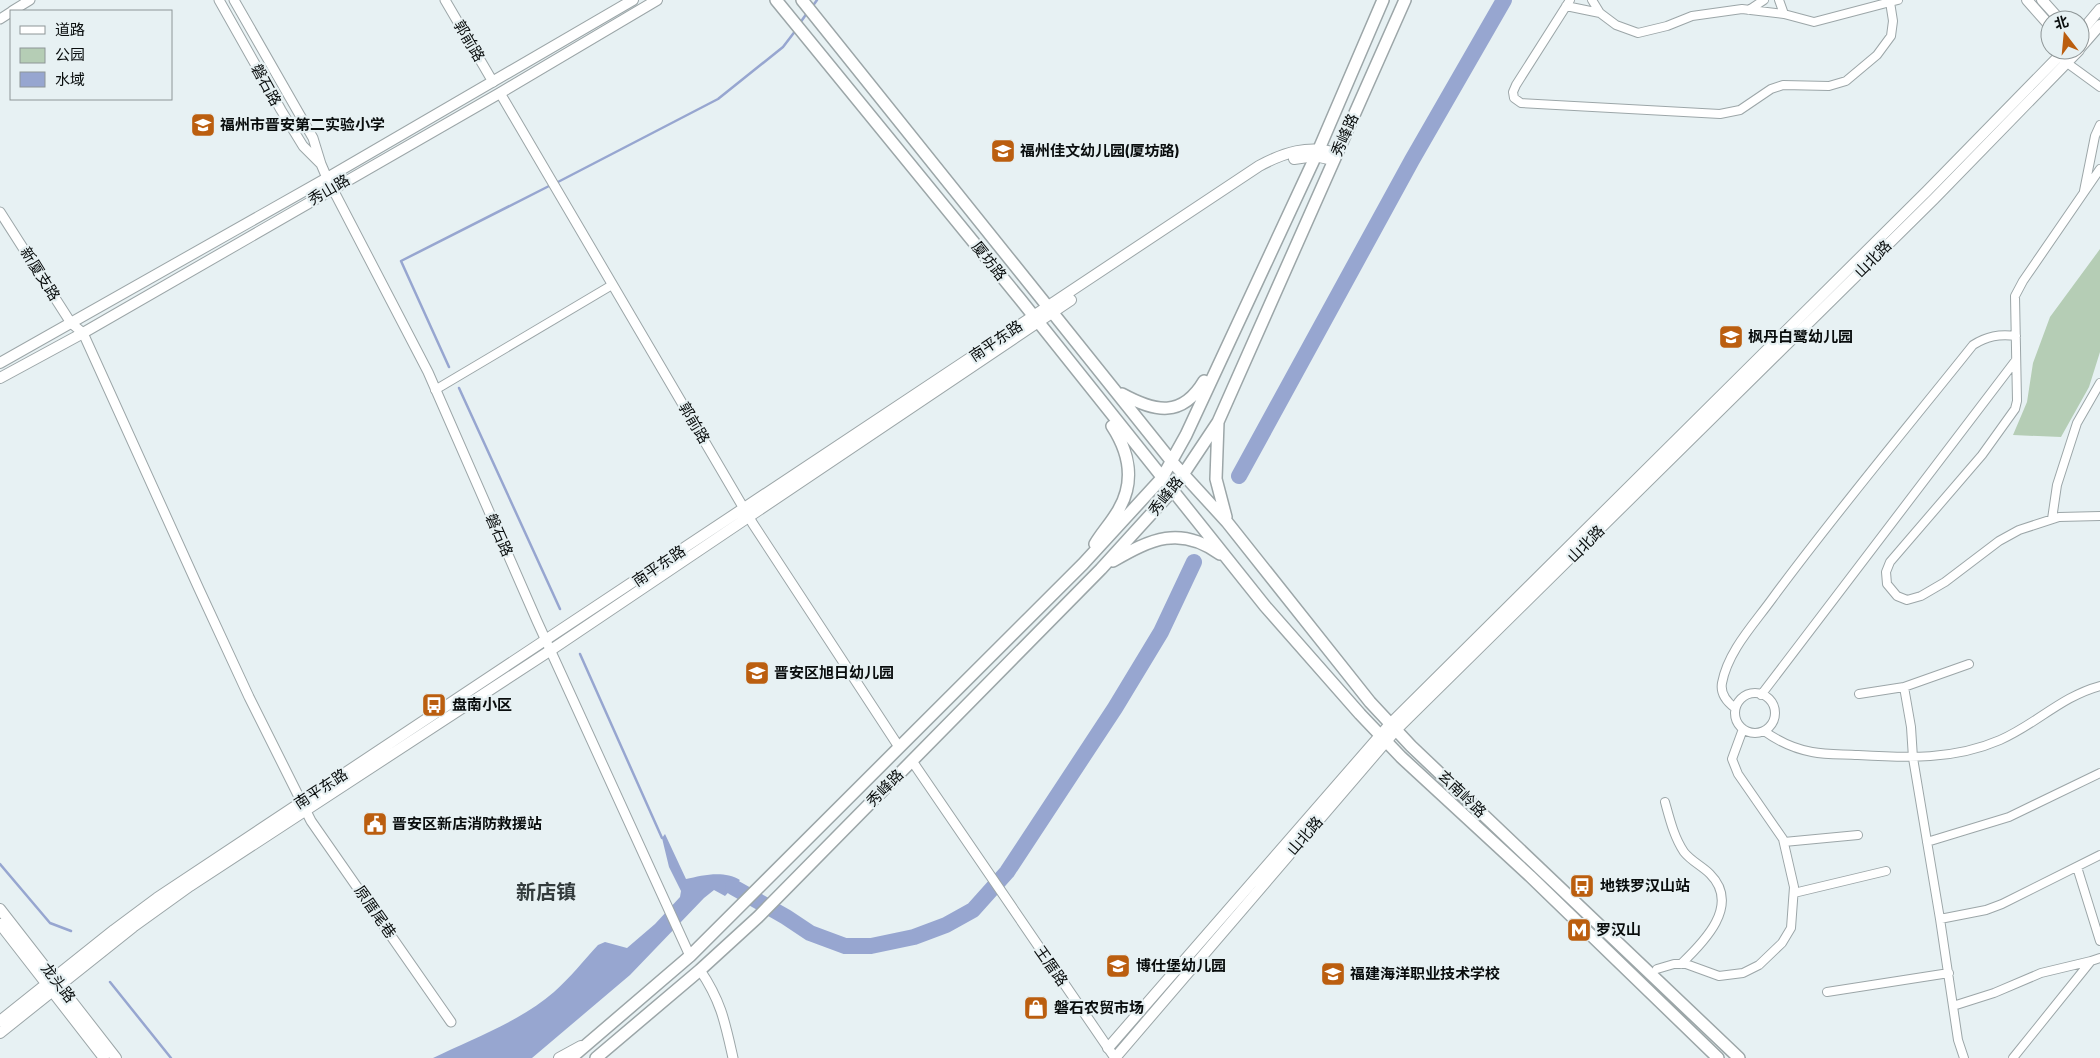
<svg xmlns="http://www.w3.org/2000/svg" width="2100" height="1058" font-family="'Titillium Web','Noto Sans SC',sans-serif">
	<rect width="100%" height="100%" fill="#e7f1f3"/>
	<path fill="#b5cdb5" d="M2100,249V352L2089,387L2061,437L2013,435L2027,402L2033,363L2050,317Z"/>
	<path fill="#97a6d0" d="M665,834L686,879C703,875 724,870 740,880L725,896L714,890L704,898L630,975L532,1058H433C472,1039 521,1021 554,992C570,978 584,960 598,945L605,942L627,948L655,924L680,897L681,891L669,867L662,838Z"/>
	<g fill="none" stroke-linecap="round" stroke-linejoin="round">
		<path stroke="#97a6d0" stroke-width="2.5" d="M812,7L817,0
			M800,23L807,13
			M556,183L718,99L783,47L796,30
			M449,367L401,261L551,185
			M459,388L560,609
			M580,654L662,838
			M0,864L50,923L71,931
			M110,982L171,1058"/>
		<path stroke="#97a6d0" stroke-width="16" d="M1239,476L1412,160L1504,0
			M733,887L786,917L810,933L845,946H871L914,937L946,925L973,910L1007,872L1115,708L1161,632L1194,562"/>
		<defs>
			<path id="minor" d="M1570,0L1516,85L1513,92L1514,98L1521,103L1720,114L1740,110L1771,89L1783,85L1829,86L1846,81L1877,55L1891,36L1893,21L1890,2
				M1592,0L1600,13L1616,25L1638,33L1667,26L1692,16L1742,9L1784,14L1814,22L1898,0
				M1779,0L1784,14
				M1566,6L1600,13
				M1749,10L1764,0
				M2063,60L2100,87
				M2100,169L2023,281L2015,296L2017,401L2015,409L1982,455L1890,562L1886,572L1887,584L1897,596L1907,600L1921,596L1945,582L1999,541L2019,530L2059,517L2100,516
				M2084,191L2095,136L2100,125
				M435,390L612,285
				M2052,519L2057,485L2077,423L2100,383
				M1904,687L1911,727L1913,758L1940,919L1958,1040L1964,1058
				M1735 713a20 20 0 1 1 40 0a20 20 0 1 1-40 0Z
				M1859,694L1904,687L1969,664
				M1761,695L2016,360
				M1735,708C1727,702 1720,694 1722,683C1728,651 1754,624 1772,599C1836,512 1906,429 1973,345C1987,336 1999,334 2016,336
				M1764,731C1778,741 1795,749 1812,752C1827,755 1843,754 1858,755C1907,758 1954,760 2000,740C2035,725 2062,696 2100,686
				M1665,802C1670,820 1674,837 1684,852C1691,861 1702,866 1710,874C1741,905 1704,942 1681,964
				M1784,842L1858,835
				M1927,842L2009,817L2100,773
				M2077,867L2100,941
				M1794,893L1886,871
				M1940,919L1986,910L2002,904L2100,855
				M1657,969L1674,964H1686L1719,976L1743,973L1759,965L1782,943L1791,928L1794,887L1783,839L1738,774L1732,759L1743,729
				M1827,992L1949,973
				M1953,1006L1994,993L2041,973L2091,961
				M2013,1058L2091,961L2100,958"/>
			<path id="tertiary" d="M219,0L281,110L303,146L321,164
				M234,0L313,138L321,164L327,178L428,372L537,621L690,956
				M445,0L493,82
				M12,11L30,0
				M0,19L11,12
				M500,93L753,524L899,747
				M0,212L71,323L83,333L199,589L249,697L311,821L451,1022
				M912,761L1115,1058
				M700,970C721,1001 725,1022 733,1058"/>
			<path id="secondary" d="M2027,0L2050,26
				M2042,0L2060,20
				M2080,33L2100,9
				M2080,48L2100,25
				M1294,159L1315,156L1333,160
				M0,363L327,178L633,0
				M0,378L83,333L500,93L657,0
				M0,909L116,1058
				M0,924L104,1058
				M0,1021L114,930L157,898L1259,166C1283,153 1309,144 1336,153
				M0,1033L133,927L190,886L551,650L1071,300
				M1108,1048L1390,724L1927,191L2065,50
				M559,1058L581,1046
				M1115,1058L1396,730L1934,199L2079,50"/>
			<path id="primary" d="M776,0L1020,299L1265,606L1360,714L1401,757L1530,876L1718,1058
				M802,0L1173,463L1227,522L1370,702L1411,746L1739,1058
				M1122,394C1155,412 1182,418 1204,381
				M1218,422L1216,479L1226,517
				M1095,544C1102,532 1112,522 1119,509C1135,481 1129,452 1112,426
				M1113,561C1151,539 1180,525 1220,554
				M571,1058L690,956L1083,564L1162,478L1186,435L1319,149L1383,0
				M596,1058L700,970L758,917L1101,569L1172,491L1218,422L1405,0"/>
		</defs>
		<use href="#minor" stroke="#9ca6a8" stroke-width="10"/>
		<use href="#tertiary" stroke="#9ca6a8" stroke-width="11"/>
		<use href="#secondary" stroke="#9ca6a8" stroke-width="12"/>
		<use href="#primary" stroke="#9ca6a8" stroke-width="14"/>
		<use href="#minor" stroke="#fff" stroke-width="8"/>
		<use href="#tertiary" stroke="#fff" stroke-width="9"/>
		<use href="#secondary" stroke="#fff" stroke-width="10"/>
		<use href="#primary" stroke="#fff" stroke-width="11"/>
	</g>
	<defs>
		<symbol id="school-square" viewBox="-11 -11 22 22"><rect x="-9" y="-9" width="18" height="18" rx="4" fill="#bb5e0f" stroke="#e7f1f3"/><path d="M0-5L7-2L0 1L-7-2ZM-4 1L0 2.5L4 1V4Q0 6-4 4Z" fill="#fff"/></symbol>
		<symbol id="bus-square" viewBox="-11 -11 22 22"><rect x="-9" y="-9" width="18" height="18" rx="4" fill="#bb5e0f" stroke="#e7f1f3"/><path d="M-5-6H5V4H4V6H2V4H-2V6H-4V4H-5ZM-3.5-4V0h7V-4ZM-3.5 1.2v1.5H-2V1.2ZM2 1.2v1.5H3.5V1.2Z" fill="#fff"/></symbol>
		<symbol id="civic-square" viewBox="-11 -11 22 22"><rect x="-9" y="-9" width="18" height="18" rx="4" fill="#bb5e0f" stroke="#e7f1f3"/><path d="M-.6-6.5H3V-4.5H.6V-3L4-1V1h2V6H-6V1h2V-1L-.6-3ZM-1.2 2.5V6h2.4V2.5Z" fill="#fff"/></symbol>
		<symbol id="metro-square" viewBox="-11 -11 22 22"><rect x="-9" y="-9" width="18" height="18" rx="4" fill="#bb5e0f" stroke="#e7f1f3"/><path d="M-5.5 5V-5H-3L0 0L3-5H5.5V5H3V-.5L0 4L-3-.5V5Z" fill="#fff"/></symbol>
		<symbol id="shop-square" viewBox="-11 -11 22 22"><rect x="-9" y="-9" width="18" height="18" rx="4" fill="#bb5e0f" stroke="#e7f1f3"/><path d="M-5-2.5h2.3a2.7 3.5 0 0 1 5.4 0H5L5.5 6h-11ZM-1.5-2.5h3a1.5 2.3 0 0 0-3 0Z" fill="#fff"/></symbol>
	</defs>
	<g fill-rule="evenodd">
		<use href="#school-square" x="189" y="111" width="28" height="28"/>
		<use href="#school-square" x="989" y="137" width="28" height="28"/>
		<use href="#school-square" x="1717" y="323" width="28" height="28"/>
		<use href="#school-square" x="743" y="659" width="28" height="28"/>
		<use href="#bus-square" x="420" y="691" width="28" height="28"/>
		<use href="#civic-square" x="361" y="810" width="28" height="28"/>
		<use href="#bus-square" x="1568" y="872" width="28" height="28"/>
		<use href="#metro-square" x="1565" y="916" width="28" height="28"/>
		<use href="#school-square" x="1104" y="952" width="28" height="28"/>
		<use href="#school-square" x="1319" y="960" width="28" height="28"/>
		<use href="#shop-square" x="1022" y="994" width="28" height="28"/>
	</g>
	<g text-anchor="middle" stroke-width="4.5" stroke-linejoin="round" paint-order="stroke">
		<g font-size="15" fill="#090d0d" stroke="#e7f1f3">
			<text transform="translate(469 41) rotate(59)" y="5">郭前路</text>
			<text transform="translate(266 85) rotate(61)" y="5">磐石路</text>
			<text transform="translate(1345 135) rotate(-66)" y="5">秀峰路</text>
			<text transform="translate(329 190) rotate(-30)" y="5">秀山路</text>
			<text transform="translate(1873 259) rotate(-45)" y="5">山北路</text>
			<text transform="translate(989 261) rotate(51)" y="5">厦坊路</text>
			<text transform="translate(40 274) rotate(58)" y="5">新厦支路</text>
			<text transform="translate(996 341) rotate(-34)" y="5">南平东路</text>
			<text transform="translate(694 423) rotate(59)" y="5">郭前路</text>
			<text transform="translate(1166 496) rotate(-52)" y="5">秀峰路</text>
			<text transform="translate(499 535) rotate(66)" y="5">磐石路</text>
			<text transform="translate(1586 544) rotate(-45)" y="5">山北路</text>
			<text transform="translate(659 566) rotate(-34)" y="5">南平东路</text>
			<text transform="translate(885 788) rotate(-45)" y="5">秀峰路</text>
			<text transform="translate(321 789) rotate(-33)" y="5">南平东路</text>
			<text transform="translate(1462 794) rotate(44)" y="5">玄南岭路</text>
			<text transform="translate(1305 836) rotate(-49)" y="5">山北路</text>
			<text transform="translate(375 912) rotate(55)" y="5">原厝尾巷</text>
			<text transform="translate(1051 966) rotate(55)" y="5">王厝路</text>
			<text transform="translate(58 983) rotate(52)" y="5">龙头路</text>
		</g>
		<g font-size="15" font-weight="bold" fill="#090d0d" stroke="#e7f1f3" text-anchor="start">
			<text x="220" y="130">福州市晋安第二实验小学</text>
			<text x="1020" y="156">福州佳文幼儿园(厦坊路)</text>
			<text x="1748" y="342">枫丹白鹭幼儿园</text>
			<text x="774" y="678">晋安区旭日幼儿园</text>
			<text x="452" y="710">盘南小区</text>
			<text x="392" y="829">晋安区新店消防救援站</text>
			<text x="1600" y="891">地铁罗汉山站</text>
			<text x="1596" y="935">罗汉山</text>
			<text x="1136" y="971">博仕堡幼儿园</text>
			<text x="1350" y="979">福建海洋职业技术学校</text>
			<text x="1054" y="1013">磐石农贸市场</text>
		</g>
		<g font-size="20" font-weight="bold" fill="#343c3d" stroke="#e7f1f3">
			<text x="546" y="899">新店镇</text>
		</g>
	</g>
	<rect x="10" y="10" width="162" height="90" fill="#e7f1f3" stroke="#8e9697"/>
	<rect x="20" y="26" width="25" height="8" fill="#ffffff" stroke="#8e9697"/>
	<text x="55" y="35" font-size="15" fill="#090d0d">道路</text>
	<rect x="20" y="48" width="25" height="15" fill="#b5cdb5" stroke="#8e9697"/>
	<text x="55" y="60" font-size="15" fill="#090d0d">公园</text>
	<rect x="20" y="72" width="25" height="15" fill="#97a6d0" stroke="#8e9697"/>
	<text x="55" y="85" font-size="15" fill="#090d0d">水域</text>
	<g transform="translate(2065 35) rotate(344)"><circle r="24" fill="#e7f1f3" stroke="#8e9697"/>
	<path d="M0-4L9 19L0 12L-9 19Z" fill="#bb5e0f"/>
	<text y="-8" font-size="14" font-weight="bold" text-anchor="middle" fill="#090d0d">北</text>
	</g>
</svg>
